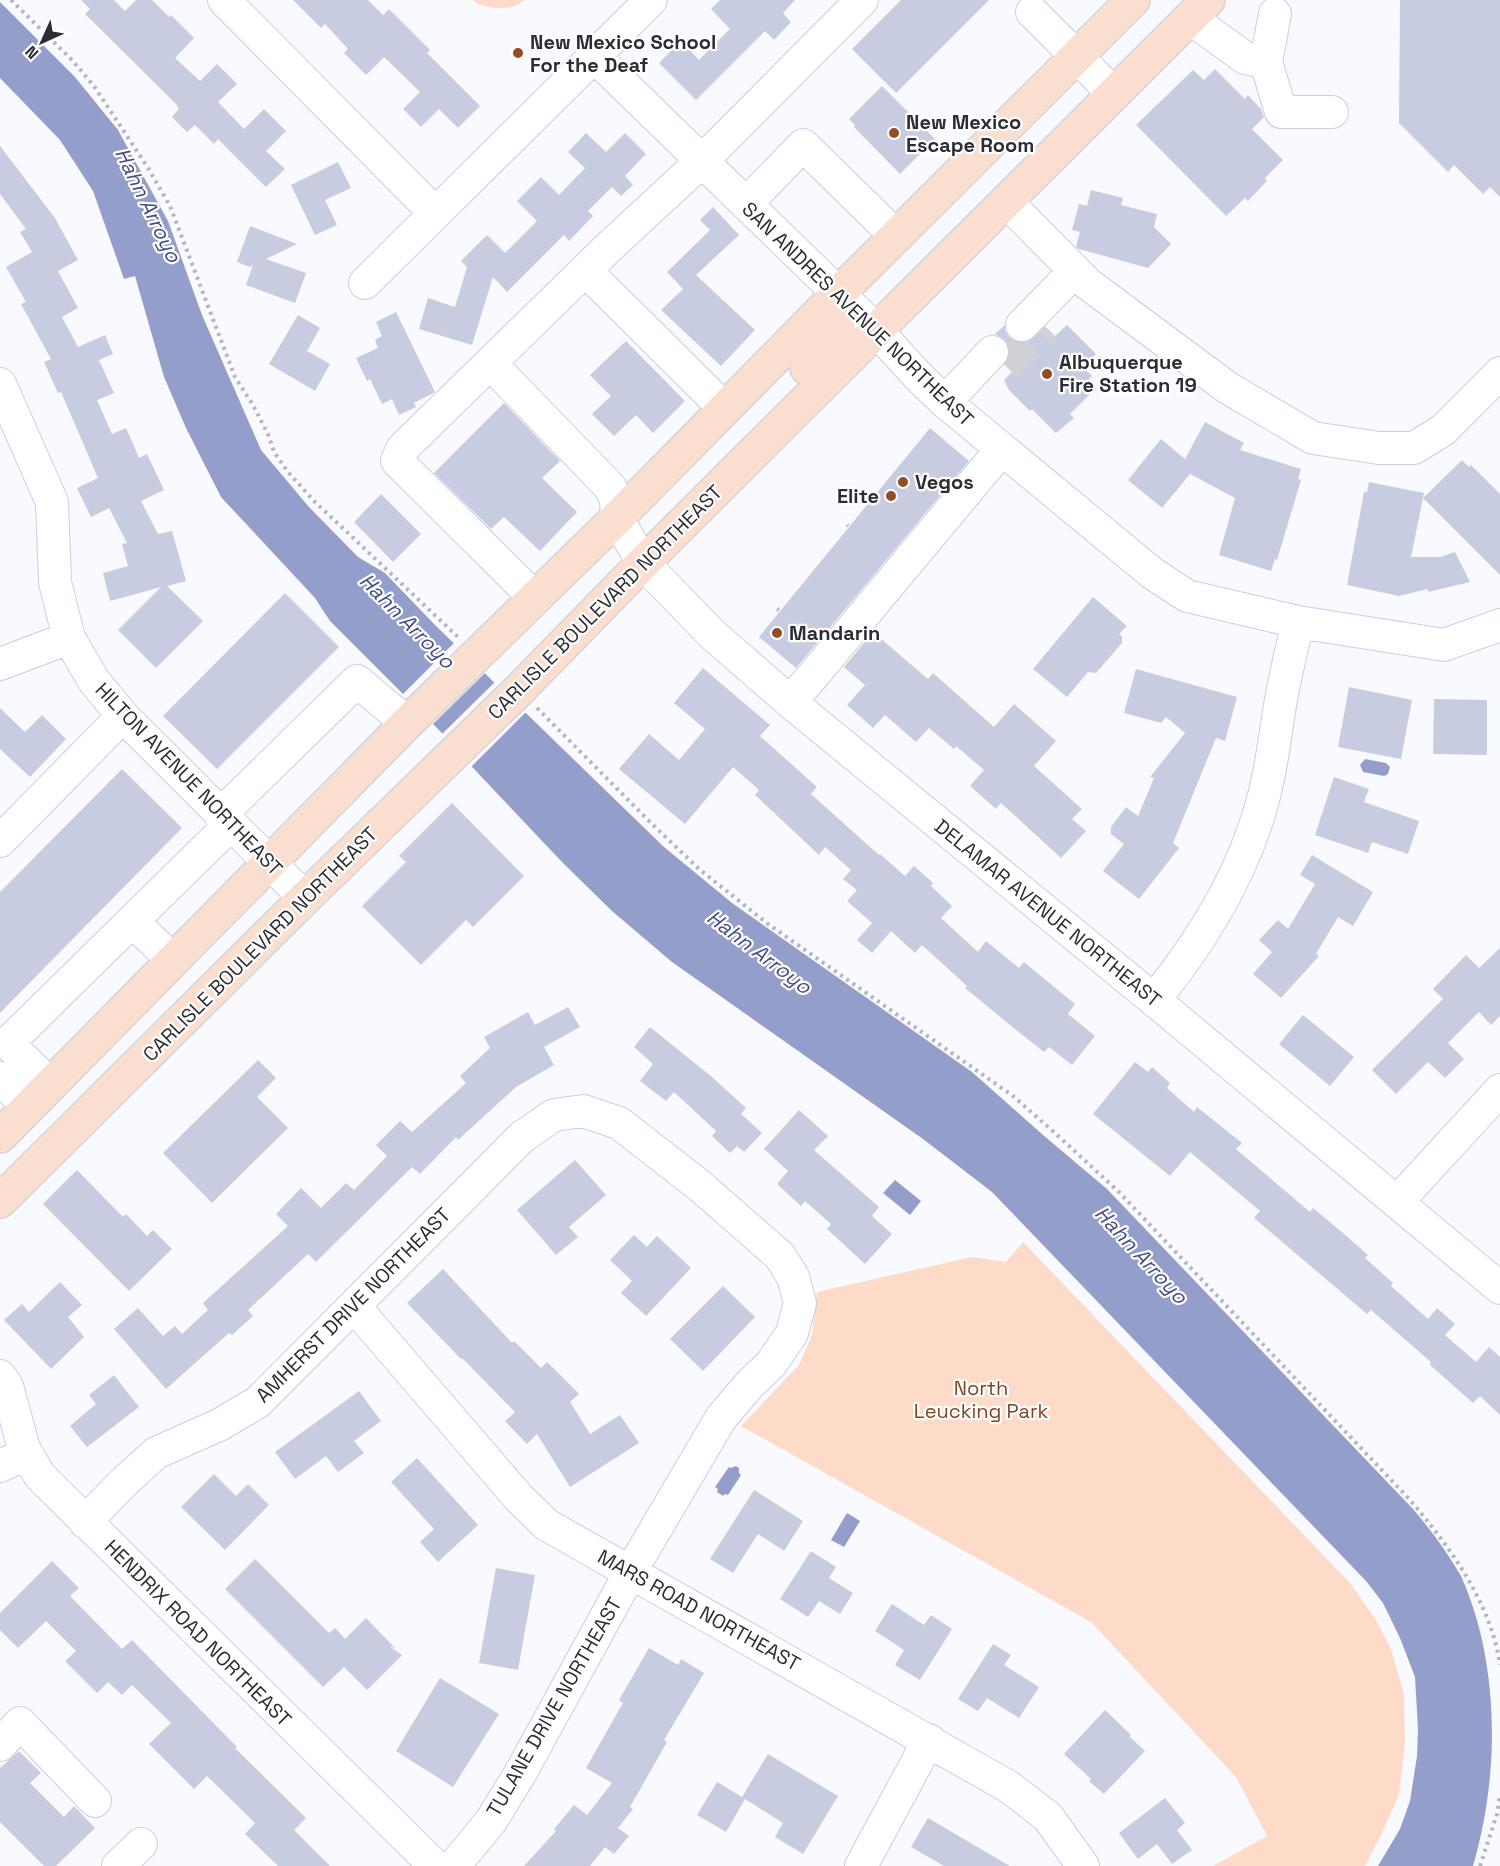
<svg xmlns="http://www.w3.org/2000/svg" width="1500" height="1866" font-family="'Space Grotesk',sans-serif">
	<rect width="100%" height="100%" fill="#f9faff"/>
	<path fill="#fedac8" d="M472,0H525C512,12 487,10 472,0Z
		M1023,1242L1350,1583L1376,1620L1391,1649L1404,1694L1405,1743L1399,1794L1382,1833L1365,1866H1213L1267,1836L1236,1777L1091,1622L741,1426L799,1365L812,1335L817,1292L972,1257L1006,1262Z"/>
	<path fill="#949eca" d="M0,2L75,77L118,130L168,221L202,315L261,450L309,507L358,557L385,573L434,624L664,847L732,903L972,1072L1043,1135L1107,1189L1413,1509C1431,1530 1447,1552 1461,1576C1500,1663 1500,1774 1473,1866H1378L1400,1829L1410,1801L1417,1756L1418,1729L1415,1677L1400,1638L1383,1603L1366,1581L992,1192L923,1139L672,962L612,911L563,863L475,770L439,730L330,621L315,598L221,497L186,428L164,377L135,276L124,279L93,191L60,140L0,78Z
		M1365,759L1386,763L1390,767L1388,774L1384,776L1363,772L1360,765Z
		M895,1180L921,1201L910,1215L883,1193Z
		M736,1466L739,1468V1473L741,1475L728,1495L725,1494L723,1496L717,1492L718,1489L715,1487L729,1467L731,1468Z
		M847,1513L860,1521L844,1547L831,1540Z"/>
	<path fill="#f9faff" d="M456,641L487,671L431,726L401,696Z
		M497,680L527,711L470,768L440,736Z"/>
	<path fill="#c7cce0" d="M81,0H114L125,11L136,0H152L169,17L171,15L194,38L175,58L200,81L217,64L237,84L218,102L244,129L264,109L286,131L266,151L285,169L266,187L218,139L214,144L195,125L187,132L172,117L179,109L176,104L85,14L90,9Z
		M293,0H368L383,15L389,9L430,50L427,53L480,106L458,128L439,109L421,127L403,109L420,92L384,57L366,75L344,53L348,49L325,24L321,28Z
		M720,0H795L783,13L791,22L774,40L765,31L696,100L659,63L681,41L699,60L730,29L711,9Z
		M901,0H989L896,93L852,49Z
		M1400,0H1500V197L1490,187L1483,194L1454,165L1448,172L1399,123Z
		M1215,69L1245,99L1248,95L1261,109L1264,117L1252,129L1283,160L1265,178L1267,181L1248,201L1245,198L1226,216L1136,125L1193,70L1204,80Z
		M882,86L935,139L900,174L854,127L855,125L849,119Z
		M586,133L606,152L625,133L646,154L625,176L633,185L621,196L612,187L588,211L593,216L569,241L564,235L507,292L493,277L472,345L419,329L428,298L455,307L467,267L461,261L487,235L505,253L537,221L517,201L541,177L559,195L585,168L568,152Z
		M0,146L55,218L78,260L58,271L78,308L62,317L78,347L105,335L113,354L99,360L114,393L97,400L112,434L126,428L139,458L147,454L164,490L141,501L158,534L172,531L186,581L167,586L203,621L156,668L118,630L161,587L110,601L103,573L128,566L122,544L127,543L109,508L91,517L77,488L98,478L61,392L58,393L44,362L51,359L21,304L26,302L6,267L32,252L20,232L26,229L0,194Z
		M338,162L351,188L325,200L337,225L315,235L291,185Z
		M1091,190L1123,198L1121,205L1157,214L1154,227L1171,244L1148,268L1079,249L1076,247L1080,232L1072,230L1079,204L1087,206Z
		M713,207L739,235L696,275L755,330L721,366L661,310L683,289L667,272L710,230L700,220Z
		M250,226L297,244L266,259L306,273L295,303L246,285L253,265L250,267L237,262Z
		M396,312L435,392L414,403L416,407L399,415L392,399L382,404L370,379L367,381L356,358L378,348L375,340L382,336L376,322Z
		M298,315L320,328L307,351L330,364L315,391L269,364Z
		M1005,325V330L1009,337L1018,342H1027L1046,327L1055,336L1067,325L1096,354L1083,367L1092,376L1084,384L1092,392L1070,414L1074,418L1056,433L1032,409L1030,411L1009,390L1004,380L1012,372L1005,365L1009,357V347L1004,339L995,334Z
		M626,341L685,401L653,433L636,415L614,436L592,414L611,396L590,375Z
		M504,403L560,461L542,478L577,512L540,551L504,517L491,529L434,473Z
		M1205,422L1244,443L1240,450L1301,469L1298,479L1301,480L1277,560L1275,559L1271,571L1219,555L1235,498L1190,474L1162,508L1128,480L1161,439L1185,459Z
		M930,428L969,461L796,668L759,637Z
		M1462,460L1469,467L1471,465L1500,494V575L1423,498Z
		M1369,482L1424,493L1411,557H1440L1455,552L1470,582L1428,592V589L1399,596L1347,585L1364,492H1367Z
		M381,494L421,534L393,562L354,522Z
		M285,593L339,647L217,769L163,716Z
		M1093,597L1127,626L1119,634L1122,636V643L1096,673L1088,672L1067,697L1033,669Z
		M873,632L928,679L933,673L994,727L1014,704L1056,741L1034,766L1082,809L1072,819L1086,831L1061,858L1001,803L996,809L970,786L984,770L956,746L954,749L929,728L916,742L885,715L873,728L847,705L865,685L844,667Z
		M703,668L770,725L760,736L817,787L811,794L879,855L880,854L905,876L914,866L933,883L931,886L952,906L941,918L978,952L986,941L1019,968L1024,962L1075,1004L1068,1014L1095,1036L1072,1065L1049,1047L1044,1052L1010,1025L965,988L967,986L922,945L915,953L891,931L872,953L857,940L872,923L847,901L857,890L843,879L851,870L825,847L819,855L755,795L759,790L733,767L685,824L619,769L649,734L679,760L705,729L674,703Z
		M1136,669L1237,697L1225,741L1216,738L1173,843L1179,848L1139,899L1103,871L1124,844L1111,834V827L1126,807L1138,816L1154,778L1150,777L1185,733L1166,717L1161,723L1124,713Z
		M1349,687L1412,700L1401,759L1338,747Z
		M1434,699L1487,700V755L1433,754Z
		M0,708L25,732L42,715L66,739L30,777L0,749Z
		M122,769L182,828L0,1013V892Z
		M1334,777L1369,789L1364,802L1419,821L1408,854L1372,842L1368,853L1315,835Z
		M452,803L524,876L473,927L466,920L421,965L362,906L406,862L399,856Z
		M1312,855L1373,892L1353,926L1338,917L1316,954L1319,956L1281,998L1253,974L1272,952L1259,940L1278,920L1288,929L1315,884L1300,875Z
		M1500,948V1016L1491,1025L1479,1012L1448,1043L1464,1059L1445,1078L1428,1062L1396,1094L1372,1070L1443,999L1433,989L1466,955L1479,968Z
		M568,1007L580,1027L544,1047L554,1065L516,1087L458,1140L456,1137L420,1174L412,1167L316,1262L308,1254L248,1310L253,1316L232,1335L229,1333L166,1389L114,1329L138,1308L163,1336L175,1326L182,1334L208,1310L203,1303L288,1226L276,1214L301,1188L321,1208L346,1183L354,1190L387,1156L376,1145L400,1121L412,1132L466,1083L460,1076L490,1048L484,1037L528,1012L535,1025Z
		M1303,1015L1354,1057L1330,1086L1279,1044Z
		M650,1027L712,1077L746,1108L741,1114L762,1133L744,1152L737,1146L730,1153L712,1136L716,1131L674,1092L666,1101L640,1081L653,1064L634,1047Z
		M258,1060L276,1078L257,1097L288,1128L212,1203L163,1153Z
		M1135,1062L1148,1072L1152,1067L1170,1083L1167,1088L1194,1112L1197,1107L1242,1143L1236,1149L1310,1212L1313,1208L1343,1233L1368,1255L1365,1258L1393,1283L1391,1286L1428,1319L1437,1308L1455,1324L1445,1335L1476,1362L1489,1347L1500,1357V1415L1480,1396L1473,1403L1430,1365L1431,1362L1371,1310L1367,1314L1254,1218L1260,1211L1190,1152L1170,1176L1093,1114Z
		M799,1110L828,1136L814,1150L879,1207L872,1216L892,1234L865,1264L827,1229L831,1224L805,1201L801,1206L777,1184L788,1171L764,1149Z
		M575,1160L606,1195L569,1227L578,1237L556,1255L517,1210Z
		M77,1170L123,1217L126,1214L147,1236L153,1230L172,1249L129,1291L43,1204Z
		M634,1235L647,1247L657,1236L691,1268L646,1316L621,1293L632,1281L610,1260Z
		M443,1269L512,1343L514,1341L541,1368L547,1362L579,1394L570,1402L590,1434L620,1415L639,1443L570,1487L537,1434L527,1444L505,1421L515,1412L462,1358L461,1359L407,1303Z
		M60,1282L82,1305L68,1317L84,1337L51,1369L4,1320L22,1304L29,1312Z
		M723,1286L755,1317L703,1371L670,1339Z
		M114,1375L139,1407L87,1447L70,1426L96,1404L89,1395Z
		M359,1391L381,1421L354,1441L364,1453L338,1472L326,1456L295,1479L275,1452Z
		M417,1458L478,1525L438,1562L420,1542L434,1529L391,1482Z
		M214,1474L236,1496L248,1484L269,1505L225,1550L181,1507Z
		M754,1490L803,1521L784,1551L758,1534L733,1573L710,1559Z
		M811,1551L836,1567L829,1578L853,1593L840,1614L819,1601L808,1617L780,1599Z
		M255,1559L329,1633L335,1628L345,1639L366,1618L395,1648L389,1646L402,1655L367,1690L344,1667L323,1687L225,1589Z
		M52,1561L79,1588L70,1596L122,1649L132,1640L237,1747L235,1748L306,1818L294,1830L330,1866H278L245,1834L255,1823L207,1776L194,1789L149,1744L171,1723L132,1685L122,1695L108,1682L97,1693L65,1661L76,1651L46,1621L18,1648L0,1630V1613Z
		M496,1568L535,1575L518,1670L479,1663Z
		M892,1604L924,1625L931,1615L952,1629L920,1680L895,1665L904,1650L875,1631Z
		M993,1644L1011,1655L1004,1665L1039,1687L1019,1718L987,1698L978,1711L958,1699Z
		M649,1648L678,1665L681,1659L704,1673L664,1740L667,1742L630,1807L633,1809L618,1828L629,1836L614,1854L605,1847L590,1866H524L556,1831L554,1829L574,1805L587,1815L612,1783L586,1768L623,1703L619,1700Z
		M440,1678L499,1714L453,1787L396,1751Z
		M1105,1710L1131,1735L1129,1736L1145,1751L1104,1794L1089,1781L1091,1779L1064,1754Z
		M19,1751L41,1773L30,1783L64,1817L74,1806L95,1828L56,1866H44L0,1822V1768Z
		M768,1754L838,1796L803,1854L775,1837L783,1823L745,1799L726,1832L697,1815L717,1782L742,1797Z
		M1165,1798L1185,1823L1177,1830L1192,1850L1172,1864L1157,1844L1138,1859L1119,1833Z
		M928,1818L1010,1866H944L911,1847Z"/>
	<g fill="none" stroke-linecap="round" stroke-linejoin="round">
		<path stroke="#d0d1d7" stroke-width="32" stroke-dasharray="32 16" stroke-linecap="butt" d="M1006,366L1046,328"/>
		<defs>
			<path id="minor" d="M224,0L435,213
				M1032,12L1114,94
				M1275,14L1266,62L1281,112H1332
				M1190,18L1245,58L1266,62
				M595,57L876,330L920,378L945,402L1152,573L1187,596L1298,622L1444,645L1500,625
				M1006,201L1088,284L1228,388L1313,438L1379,448H1414L1443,430L1500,373
				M746,204L803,145L896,236
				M585,270L725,409
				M365,283L651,0
				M1022,325L1074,272
				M490,363L610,487L616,500L617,518L643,563L713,635L789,701L1154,1000L1500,1288
				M0,384L52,502L55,582L69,638L94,681L123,716L305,898
				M945,402L992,352
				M535,598L397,461L402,449L608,248L702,161L862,0
				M0,664L69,638
				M789,701L806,684L1002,449
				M220,815L357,681L407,723
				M0,841L123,716
				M132,921L173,960
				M1154,1000C1203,940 1245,871 1264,796C1271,768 1275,740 1279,711C1284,681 1291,651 1298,622
				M0,1078L28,1107
				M50,1085L12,1047V1039L230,825
				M1397,1202L1500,1090
				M354,1306L519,1498L547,1525L1009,1787L1048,1817L1083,1866
				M0,1376L7,1386L24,1449L40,1476L435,1866
				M0,1466L26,1454
				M85,1522L124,1482L156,1453L219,1425L258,1402L522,1137L554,1115L583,1111L619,1123L700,1186L780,1256L793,1277L800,1303L792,1333L771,1364L749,1385L721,1418L631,1571L521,1772L491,1821L454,1866
				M0,1745L20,1723L95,1801
				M118,1866L141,1844
				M861,1866L929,1740"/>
			<path id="major" d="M807,368L838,336V294
				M0,1136L407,723L617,518L838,294L1133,0
				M0,1201L305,898L519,690L643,563L1208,0"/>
		</defs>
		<use href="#minor" stroke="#c9cee2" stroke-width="34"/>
		<use href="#major" stroke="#d5d5d7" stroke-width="36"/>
		<path stroke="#b5b6bc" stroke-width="4" stroke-dasharray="3 4.5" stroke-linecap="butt" d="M11,0L72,60L94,86L148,168L170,206L235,377L253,405L268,434L274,452L288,472L314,501L458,637
			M847,525L848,526
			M777,609L779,610
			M537,708L652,824L699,869L768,924L1013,1096L1055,1133L1119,1192L1410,1500C1450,1547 1491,1603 1500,1665
			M1480,1866L1497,1814L1500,1795"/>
		<use href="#minor" stroke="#fff" stroke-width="32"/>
		<use href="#major" stroke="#faded0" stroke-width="33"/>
	</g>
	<g fill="#924d23" stroke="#fff" stroke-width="2">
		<circle cx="518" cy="53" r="6"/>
		<circle cx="894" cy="133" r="6"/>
		<circle cx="1047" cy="374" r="6"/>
		<circle cx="903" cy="482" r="6"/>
		<circle cx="891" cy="496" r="6"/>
		<circle cx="777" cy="633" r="6"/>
	</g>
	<g text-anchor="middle" stroke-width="4.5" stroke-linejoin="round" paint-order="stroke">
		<g font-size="20" font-weight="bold" fill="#2b2d35" stroke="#fff" text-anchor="start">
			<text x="530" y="49">New Mexico School<tspan x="530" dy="23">For the Deaf</tspan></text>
			<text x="906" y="129">New Mexico<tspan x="906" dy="23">Escape Room</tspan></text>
			<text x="1059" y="369">Albuquerque<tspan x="1059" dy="23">Fire Station 19</tspan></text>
			<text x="915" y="489">Vegos</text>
			<text x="879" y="503" text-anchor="end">Elite</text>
			<text x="789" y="640">Mandarin</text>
		</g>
		<g font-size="20" fill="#2b2d35" stroke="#fff">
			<text transform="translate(858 314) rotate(44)" y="7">SAN ANDRES AVENUE NORTHEAST</text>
			<text transform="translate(605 602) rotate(-45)" y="7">CARLISLE BOULEVARD NORTHEAST</text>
			<text transform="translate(189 779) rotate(46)" y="7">HILTON AVENUE NORTHEAST</text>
			<text transform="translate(1048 913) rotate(39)" y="7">DELAMAR AVENUE NORTHEAST</text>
			<text transform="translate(260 944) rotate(-45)" y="7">CARLISLE BOULEVARD NORTHEAST</text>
			<text transform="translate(353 1305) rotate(-45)" y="7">AMHERST DRIVE NORTHEAST</text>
			<text transform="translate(699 1610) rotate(29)" y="7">MARS ROAD NORTHEAST</text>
			<text transform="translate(198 1633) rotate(45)" y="7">HENDRIX ROAD NORTHEAST</text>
			<text transform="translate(554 1707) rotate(-60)" y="7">TULANE DRIVE NORTHEAST</text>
		</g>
		<g font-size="20" fill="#814520" stroke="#fff">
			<text x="981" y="1395">North<tspan x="981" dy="23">Leucking Park</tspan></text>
		</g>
		<g font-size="21" font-style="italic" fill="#434c87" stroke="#fff">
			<text transform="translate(148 205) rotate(64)" y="7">Hahn Arroyo</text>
			<text transform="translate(407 621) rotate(45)" y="7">Hahn Arroyo</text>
			<text transform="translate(759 952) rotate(37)" y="7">Hahn Arroyo</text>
			<text transform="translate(1141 1255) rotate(47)" y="7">Hahn Arroyo</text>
		</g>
	</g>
	<g transform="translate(42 42) rotate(225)" stroke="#ffffff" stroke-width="4.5" paint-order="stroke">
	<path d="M0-4.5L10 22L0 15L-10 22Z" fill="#2b2d35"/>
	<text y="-9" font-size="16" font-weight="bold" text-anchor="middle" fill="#2b2d35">N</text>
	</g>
</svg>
